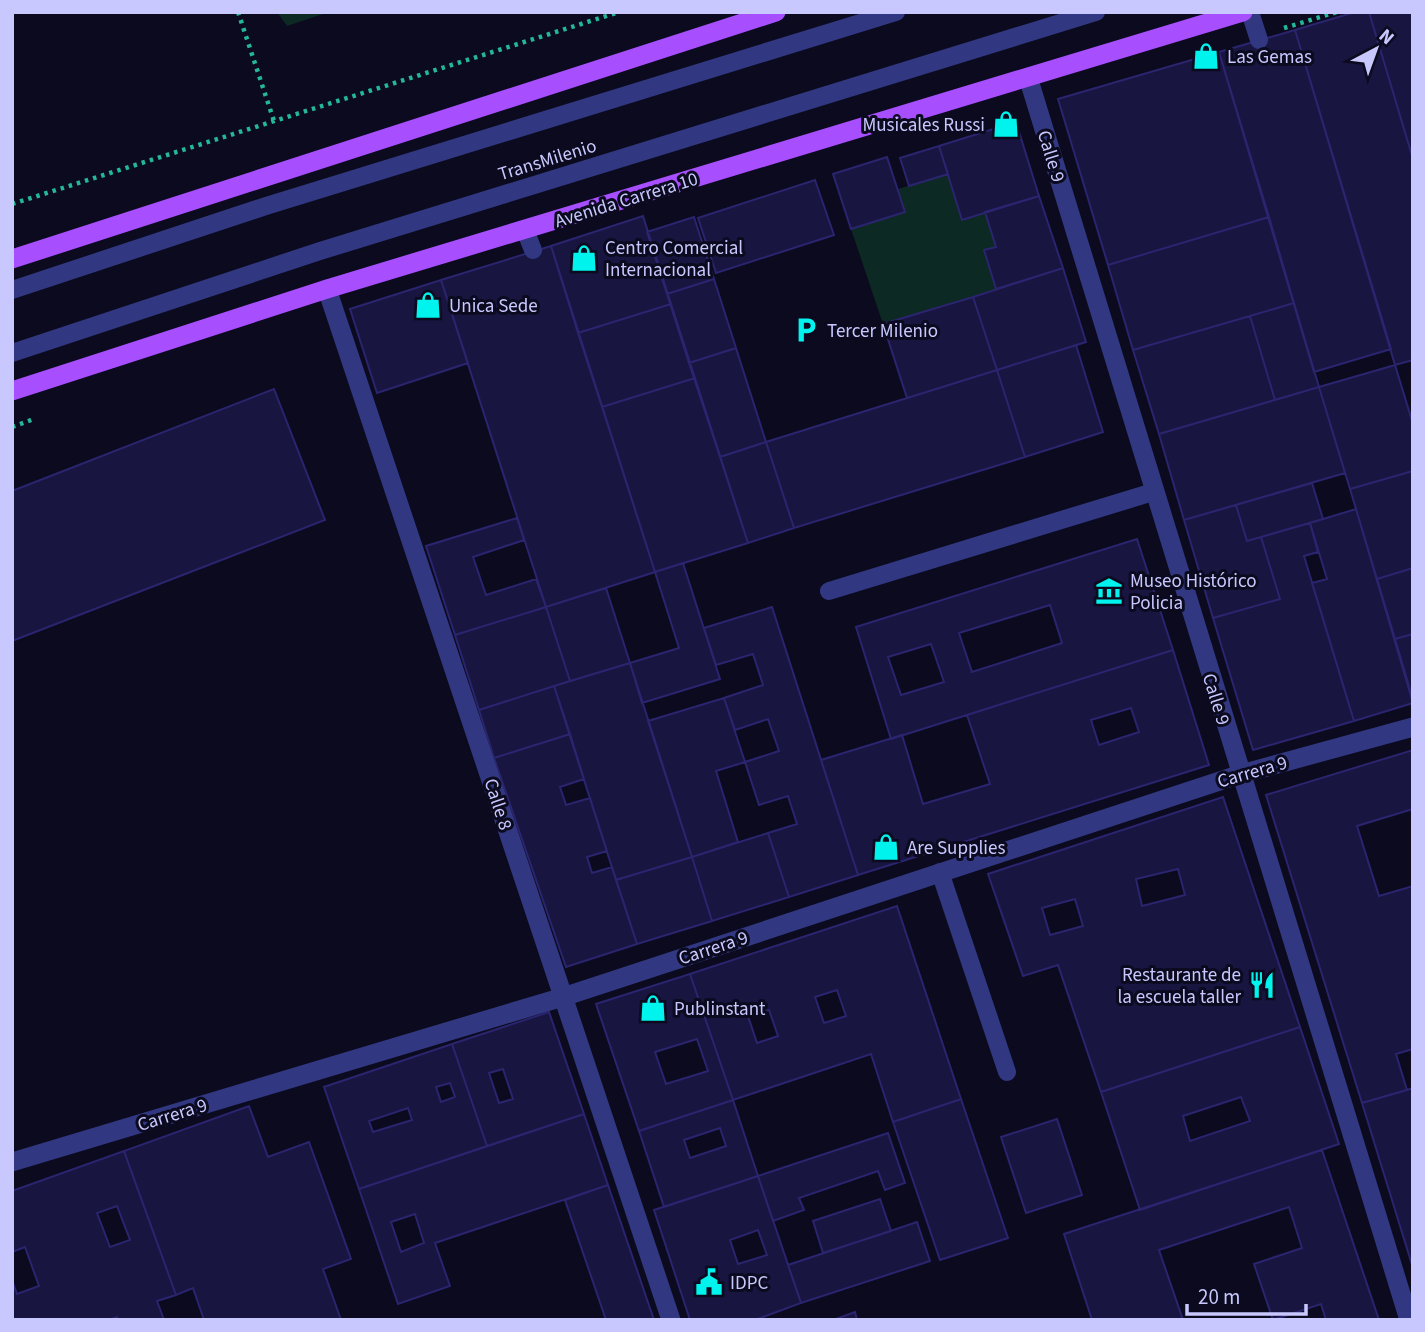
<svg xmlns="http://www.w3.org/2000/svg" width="1425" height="1332" font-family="'Source Sans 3',sans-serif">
	<rect width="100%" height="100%" fill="#0b0a1e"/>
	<path fill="#0d2924" d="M277,12H329L287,26Z
		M948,174L985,212L996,247L984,251L996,289L883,324L851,229L905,212L898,189Z"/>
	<path fill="#181541" stroke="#2a256e" stroke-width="2" fill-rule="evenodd" d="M1355,12H1369L1413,159V360L1395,365L1295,30Z
		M1369,12H1413V159Z
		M1295,30L1391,349L1314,372L1219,52Z
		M1219,52L1269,217L1108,265L1058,99Z
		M1016,122L1039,196L962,220L939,146Z
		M939,146L948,174L909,186L900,158Z
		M887,157L905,212L851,229L833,174Z
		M815,180L834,235L716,273L698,218Z
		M1039,196L1063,268L996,289L984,250L996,247L985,212Z
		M643,216L671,304L578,333L551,246Z
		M694,217L714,279L667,294L647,232Z
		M1269,217L1294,303L1133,350L1108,265Z
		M551,246L655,572L546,607L441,280Z
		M1063,268L1086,342L997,370L973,297Z
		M714,279L736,348L689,363L667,294Z
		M441,280L468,363L377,393L350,309Z
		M973,297L997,370L907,398L883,324Z
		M1294,303L1319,387L1275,400L1250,316Z
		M671,304L695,378L602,407L578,333Z
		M1250,316L1275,400L1159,434L1133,350Z
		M1076,345L1103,432L1025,457L997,370Z
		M736,348L766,442L720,457L689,363Z
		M1395,365L1413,424V471L1350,489L1319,387Z
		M997,370L1025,457L794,528L766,442Z
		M695,378L748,543L655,572L602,407Z
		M1319,387L1345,473L1184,520L1159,434Z
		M274,389L325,520L12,641V491Z
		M766,442L794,528L748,543L720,457Z
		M1413,471V568L1377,579L1350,489Z
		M1312,483L1323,519L1247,541L1236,505Z
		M1236,505L1247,541L1261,537L1280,599L1213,618L1184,520Z
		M1356,509L1413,703L1354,721L1312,583L1327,579L1310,523Z
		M517,518L524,540L473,557L486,595L536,579L546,607L455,635L426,546Z
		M1310,523L1318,552L1304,556L1354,721L1253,750L1213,618L1280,599L1261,537Z
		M1137,539L1173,650L891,739L856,627ZM1050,605L1062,643L972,672L959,633ZM931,644L944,682L901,695L888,657Z
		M683,563L720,679L642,703L630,663L679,648L655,572Z
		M1413,568V634L1395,639L1377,579Z
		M606,588L630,663L570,681L546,607Z
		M546,607L570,681L479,710L455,635Z
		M772,607L858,875L789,897L768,833L797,824L788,796L759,805L745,762L779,751L768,719L735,730L724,698L763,685L753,654L716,665L704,628Z
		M1413,634V700L1395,639Z
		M1173,650L1209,765L858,875L821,760L902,735L923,804L990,784L967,715ZM1131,708L1139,732L1099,745L1091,720Z
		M630,663L692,857L616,880L554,686Z
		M554,686L570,734L494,758L479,710Z
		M724,698L745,762L716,771L738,842L692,857L648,721Z
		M570,734L584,779L560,787L566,805L590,798L607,851L587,857L592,873L612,867L637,944L566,967L494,758Z
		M1413,750V809L1357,826L1379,896L1413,886V1049L1396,1054L1407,1090L1362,1103L1266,795Z
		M1223,797L1300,1027L1101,1092L1058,965L1023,976L988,874ZM1178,869L1185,895L1142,906L1136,879ZM1075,899L1083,926L1050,935L1042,908Z
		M768,833L789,897L712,921L692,857Z
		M692,857L712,921L637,944L616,880Z
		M897,906L961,1099L893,1122L871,1054L733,1100L690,974ZM837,990L846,1016L824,1023L815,997ZM769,1010L778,1036L757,1043L748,1016Z
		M690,974L733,1100L639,1131L596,1004ZM697,1039L708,1071L666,1084L655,1052Z
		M549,1012L584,1114L487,1146L452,1044ZM503,1069L513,1099L499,1103L489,1073Z
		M1300,1027L1339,1144L1140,1210L1101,1092ZM1241,1097L1250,1121L1190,1141L1183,1116Z
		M452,1044L487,1146L359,1189L324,1087ZM450,1083L455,1097L441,1102L436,1087ZM408,1108L412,1120L373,1132L369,1121Z
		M1413,1088V1268L1362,1103Z
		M961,1099L1008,1238L940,1260L893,1122Z
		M733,1100L758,1176L664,1207L639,1131ZM720,1128L726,1146L690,1158L684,1140Z
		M249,1106L268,1157L309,1142L351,1259L323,1269L341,1320H204L193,1288L176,1295L124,1151Z
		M584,1114L608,1185L435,1243L450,1286L398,1304L359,1189ZM415,1214L424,1243L401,1252L391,1222Z
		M1057,1119L1082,1195L1026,1213L1001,1137Z
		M888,1133L905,1183L885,1190L878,1171L799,1198L804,1210L773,1221L758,1176Z
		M1322,1150L1379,1320H1326L1321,1304L1273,1320L1254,1264L1302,1248L1289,1207L1159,1250L1183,1320H1092L1064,1234Z
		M124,1151L176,1295L157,1301L164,1320H118L117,1317L109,1320H12V1280L17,1294L39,1286L25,1247L12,1252V1191ZM117,1206L130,1240L110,1247L97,1213Z
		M758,1176L801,1303L755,1320H690L654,1210ZM758,1230L767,1255L738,1264L730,1240Z
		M608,1185L654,1320H606L565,1200Z
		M880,1199L891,1231L823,1253L813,1221Z
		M917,1222L930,1261L801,1303L788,1265Z
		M855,1312L857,1320H833Z"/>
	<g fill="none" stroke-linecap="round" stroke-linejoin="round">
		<path stroke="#24b79c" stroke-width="4.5" stroke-dasharray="3.5 5" stroke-linecap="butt" d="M238,12L274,121
			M1284,28L1337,12
			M12,204L619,12
			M12,427L34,419"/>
		<path stroke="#313881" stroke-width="18" d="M1250,12L1259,40
			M525,230L533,250
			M12,290L266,206L896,12
			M12,353L320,251L1096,12
			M829,591L1153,492
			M940,872L1007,1072"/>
		<path stroke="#313881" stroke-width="19" d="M327,289L671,1320"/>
		<path stroke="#313881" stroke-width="19" d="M1028,77L1409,1320
			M12,1162L563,997L1241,774L1413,727"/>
		<path stroke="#a74fff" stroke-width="19" d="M12,259L776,12
			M12,391L327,289L1243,12"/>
	</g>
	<defs>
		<symbol id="shop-bare" viewBox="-9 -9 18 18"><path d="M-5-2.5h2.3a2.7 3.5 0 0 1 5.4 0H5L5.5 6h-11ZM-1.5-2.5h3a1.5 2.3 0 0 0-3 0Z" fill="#00f3ec" stroke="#0b0a1e" stroke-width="2.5" paint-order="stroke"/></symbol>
		<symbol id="parking-bare" viewBox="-9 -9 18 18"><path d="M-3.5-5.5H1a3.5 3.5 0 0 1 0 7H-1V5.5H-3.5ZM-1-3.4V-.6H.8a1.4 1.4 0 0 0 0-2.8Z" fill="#00f3ec" stroke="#0b0a1e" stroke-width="2.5" paint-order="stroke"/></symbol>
		<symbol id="museum-bare" viewBox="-9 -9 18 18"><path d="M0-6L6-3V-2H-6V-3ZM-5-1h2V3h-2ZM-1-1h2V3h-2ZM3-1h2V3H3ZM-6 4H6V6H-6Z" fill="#00f3ec" stroke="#0b0a1e" stroke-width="2.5" paint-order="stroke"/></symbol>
		<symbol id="restaurant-bare" viewBox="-9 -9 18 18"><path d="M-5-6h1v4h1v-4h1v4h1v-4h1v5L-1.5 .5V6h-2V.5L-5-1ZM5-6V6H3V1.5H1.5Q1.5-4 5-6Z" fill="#00f3ec" stroke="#0b0a1e" stroke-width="2.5" paint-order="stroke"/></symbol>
		<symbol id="civic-bare" viewBox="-9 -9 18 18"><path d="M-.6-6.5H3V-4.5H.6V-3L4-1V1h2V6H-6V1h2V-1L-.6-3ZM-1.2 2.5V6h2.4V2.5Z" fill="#00f3ec" stroke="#0b0a1e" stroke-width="2.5" paint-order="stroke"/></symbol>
	</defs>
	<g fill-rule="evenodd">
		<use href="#shop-bare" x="1187" y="37" width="38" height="38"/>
		<use href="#shop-bare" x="987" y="105" width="38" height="38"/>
		<use href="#shop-bare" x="565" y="239" width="38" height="38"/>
		<use href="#shop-bare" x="409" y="286" width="38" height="38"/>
		<use href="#parking-bare" x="787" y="311" width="38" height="38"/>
		<use href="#museum-bare" x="1090" y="572" width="38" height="38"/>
		<use href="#shop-bare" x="867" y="828" width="38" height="38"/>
		<use href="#restaurant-bare" x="1243" y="966" width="38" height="38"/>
		<use href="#shop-bare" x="634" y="989" width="38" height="38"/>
		<use href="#civic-bare" x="690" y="1263" width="38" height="38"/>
	</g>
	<g text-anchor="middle" stroke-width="6" stroke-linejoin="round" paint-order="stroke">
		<g font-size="19" fill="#c8c8ff" stroke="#0b0a1e" text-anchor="start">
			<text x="1227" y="63">Las Gemas</text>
			<text x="985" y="131" text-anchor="end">Musicales Russi</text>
			<text x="605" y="254">Centro Comercial<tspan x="605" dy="22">Internacional</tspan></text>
			<text x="449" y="312">Unica Sede</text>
			<text x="827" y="337">Tercer Milenio</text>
			<text x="1130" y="587">Museo Histórico<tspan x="1130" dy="22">Policia</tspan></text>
			<text x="907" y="854">Are Supplies</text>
			<text x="1241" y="981" text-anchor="end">Restaurante de<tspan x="1241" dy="22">la escuela taller</tspan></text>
			<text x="674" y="1015">Publinstant</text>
			<text x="730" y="1289">IDPC</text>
		</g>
		<g font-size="19" fill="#c8c8ff" stroke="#0b0a1e">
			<text transform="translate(1052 156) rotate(73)" y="7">Calle 9</text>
			<text transform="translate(547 159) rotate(-17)" y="7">TransMilenio</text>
			<text transform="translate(626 199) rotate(-17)" y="7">Avenida Carrera 10</text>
			<text transform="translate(1217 699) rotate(73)" y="7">Calle 9</text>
			<text transform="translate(1252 771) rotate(-16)" y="7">Carrera 9</text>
			<text transform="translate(499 804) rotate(72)" y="7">Calle 8</text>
			<text transform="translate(713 947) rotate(-18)" y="7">Carrera 9</text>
			<text transform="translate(172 1114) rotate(-17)" y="7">Carrera 9</text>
		</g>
	</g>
	<rect width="1425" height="1332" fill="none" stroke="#c8c8ff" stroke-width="28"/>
	<g transform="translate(1376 49) rotate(41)" stroke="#0b0a1e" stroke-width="5" paint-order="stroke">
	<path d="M0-5L12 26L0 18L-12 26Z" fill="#c8c8ff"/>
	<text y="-10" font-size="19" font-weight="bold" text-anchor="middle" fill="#c8c8ff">N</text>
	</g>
	<path d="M1187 1304v10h119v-10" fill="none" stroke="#c8c8ff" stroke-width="3.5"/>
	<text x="1198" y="1304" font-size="21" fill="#c8c8ff" stroke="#0b0a1e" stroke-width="5" paint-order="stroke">20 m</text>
</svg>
